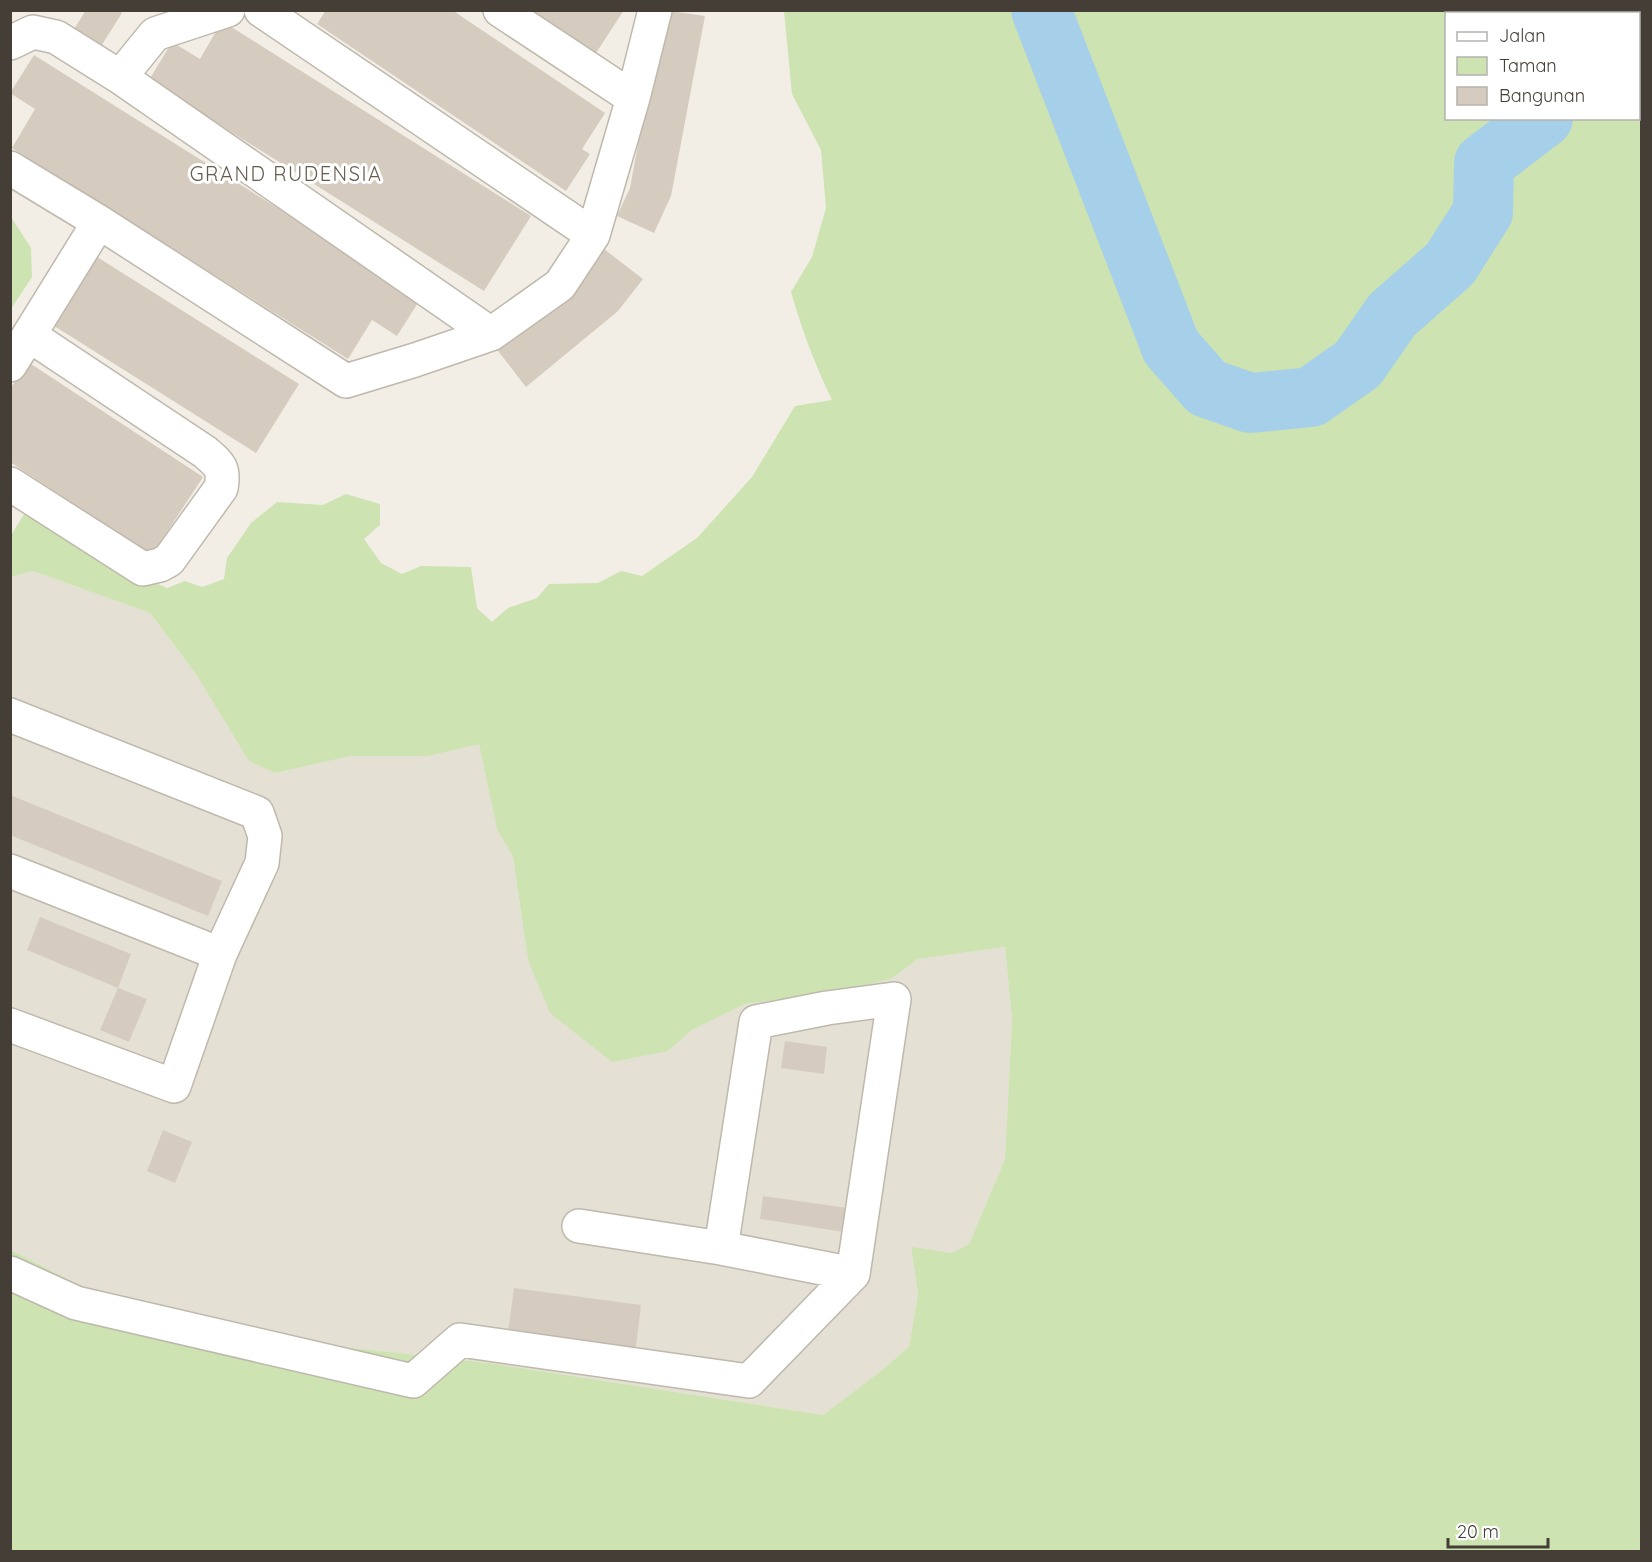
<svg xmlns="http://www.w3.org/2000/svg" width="1652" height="1562" font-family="Quicksand,sans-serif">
	<rect width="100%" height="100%" fill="#f2eee6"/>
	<path fill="#e5e0d4" d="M33,571L150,613L196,674L275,773L351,756H429L479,743L497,828L513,857L528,960L668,1051L692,1030L745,1004L822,995L891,979L918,959L1005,947L1012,1020L1005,1159L969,1244L952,1253L911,1248L918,1294L909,1347L877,1374L823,1415L489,1363L299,1342L97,1294L11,1250V577Z"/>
	<path fill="#cde3b2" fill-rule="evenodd" d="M784,11H1641V1551H11V1250L97,1294L299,1342L489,1363L823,1415L877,1374L909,1347L918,1294L911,1247L952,1253L969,1244L1005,1159L1012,1020L1005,947L918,959L891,979L822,995L745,1004L692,1030L668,1051L612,1062L550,1013L528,960L513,857L497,829L479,744L429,756H351L275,773L249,761L196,674L150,613L33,571L11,577L10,537L29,506L115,565L167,588L185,581L202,587L224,579L227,558L251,523L277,502L323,505L346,494L380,504V525L364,539L381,563L402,574L421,566L471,567L477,608L492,622L508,608L537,598L549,584L598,583L621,571L642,576L697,538L752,477L795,406L832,400C815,365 802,330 791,292L812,257L826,208L821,150L792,94ZM1446,14H1638V118H1446Z
		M11,217L31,248L32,277L11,309Z"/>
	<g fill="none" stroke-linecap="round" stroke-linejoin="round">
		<path stroke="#a6cfea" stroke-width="60" d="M1041,10L1171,347L1207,388L1250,403L1311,397L1358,364L1392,315L1450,264L1483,212L1484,163L1543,118
			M1638,56H1642"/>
	</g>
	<path fill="#d5ccbf" d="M86,10H117L122,13L98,51L71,34Z
		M326,10H452L605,113L582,149L590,154L566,191L317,24Z
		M531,10H624L596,53Z
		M663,10L705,16L671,196L654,233L617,216L630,188Z
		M222,21L531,216L484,291L149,80L172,42L200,59Z
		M34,55L421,298L397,336L372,320L348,359L12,148L35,109L10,93Z
		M604,249L643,279L618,311L526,387L495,347Z
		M94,255L299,384L256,453L51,324Z
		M28,362L203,477L152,555L10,462V389Z
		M10,795L222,881L208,916L10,835Z
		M40,917L131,954L118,988L27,950Z
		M118,988L147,999L129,1042L100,1030Z
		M785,1041L827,1047L824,1074L781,1068Z
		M163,1130L192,1142L175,1183L147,1171Z
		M763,1196L848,1208L844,1232L760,1219Z
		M514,1288L641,1305L635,1355L507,1339Z"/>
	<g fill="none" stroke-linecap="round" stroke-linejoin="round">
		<defs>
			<path id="street" d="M261,10L593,235
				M500,10L633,98
				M10,43L33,32L56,37L120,77L491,334
				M120,77L155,34L228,10
				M10,168L99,222L346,381L415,360L491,334L560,285L593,235L633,98L655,10
				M10,365L29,335
				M10,484L143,569L160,565L169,560L221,488C225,468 219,464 205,452L29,335L99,222
				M10,715L257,813L265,836L262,863L220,954L174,1086L10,1025
				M10,871L220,954
				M579,1226L721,1248L853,1274
				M10,1273L76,1303L413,1381L460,1340L749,1381L853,1274L894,999L827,1008L756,1022L721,1248"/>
		</defs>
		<use href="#street" stroke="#bfb8ac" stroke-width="36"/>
		<use href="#street" stroke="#fff" stroke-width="33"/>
	</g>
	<g text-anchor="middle" stroke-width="6" stroke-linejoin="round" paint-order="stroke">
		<g font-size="20" letter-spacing="1.5" fill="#665c4e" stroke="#fff">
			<text x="286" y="181">GRAND RUDENSIA</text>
		</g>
	</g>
	<rect width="1652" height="1562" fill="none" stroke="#443e36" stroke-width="24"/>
	<rect x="1445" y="12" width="195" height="108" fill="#ffffff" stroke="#b4b2af" stroke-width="1.5"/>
	<rect x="1457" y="32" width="30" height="9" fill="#ffffff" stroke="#b4b2af" stroke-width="1.5"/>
	<text x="1499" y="42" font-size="18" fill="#443e36">Jalan</text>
	<rect x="1457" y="57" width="30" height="18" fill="#cde3b2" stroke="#b4b2af" stroke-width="1.5"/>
	<text x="1499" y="72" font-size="18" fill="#443e36">Taman</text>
	<rect x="1457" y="87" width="30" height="18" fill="#d5ccbf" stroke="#b4b2af" stroke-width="1.5"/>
	<text x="1499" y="102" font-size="18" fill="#443e36">Bangunan</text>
	<path d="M1448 1538v9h100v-9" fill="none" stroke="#443e36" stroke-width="3"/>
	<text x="1457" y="1538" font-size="18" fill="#443e36" stroke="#ffffff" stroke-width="4.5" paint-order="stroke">20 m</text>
</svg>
